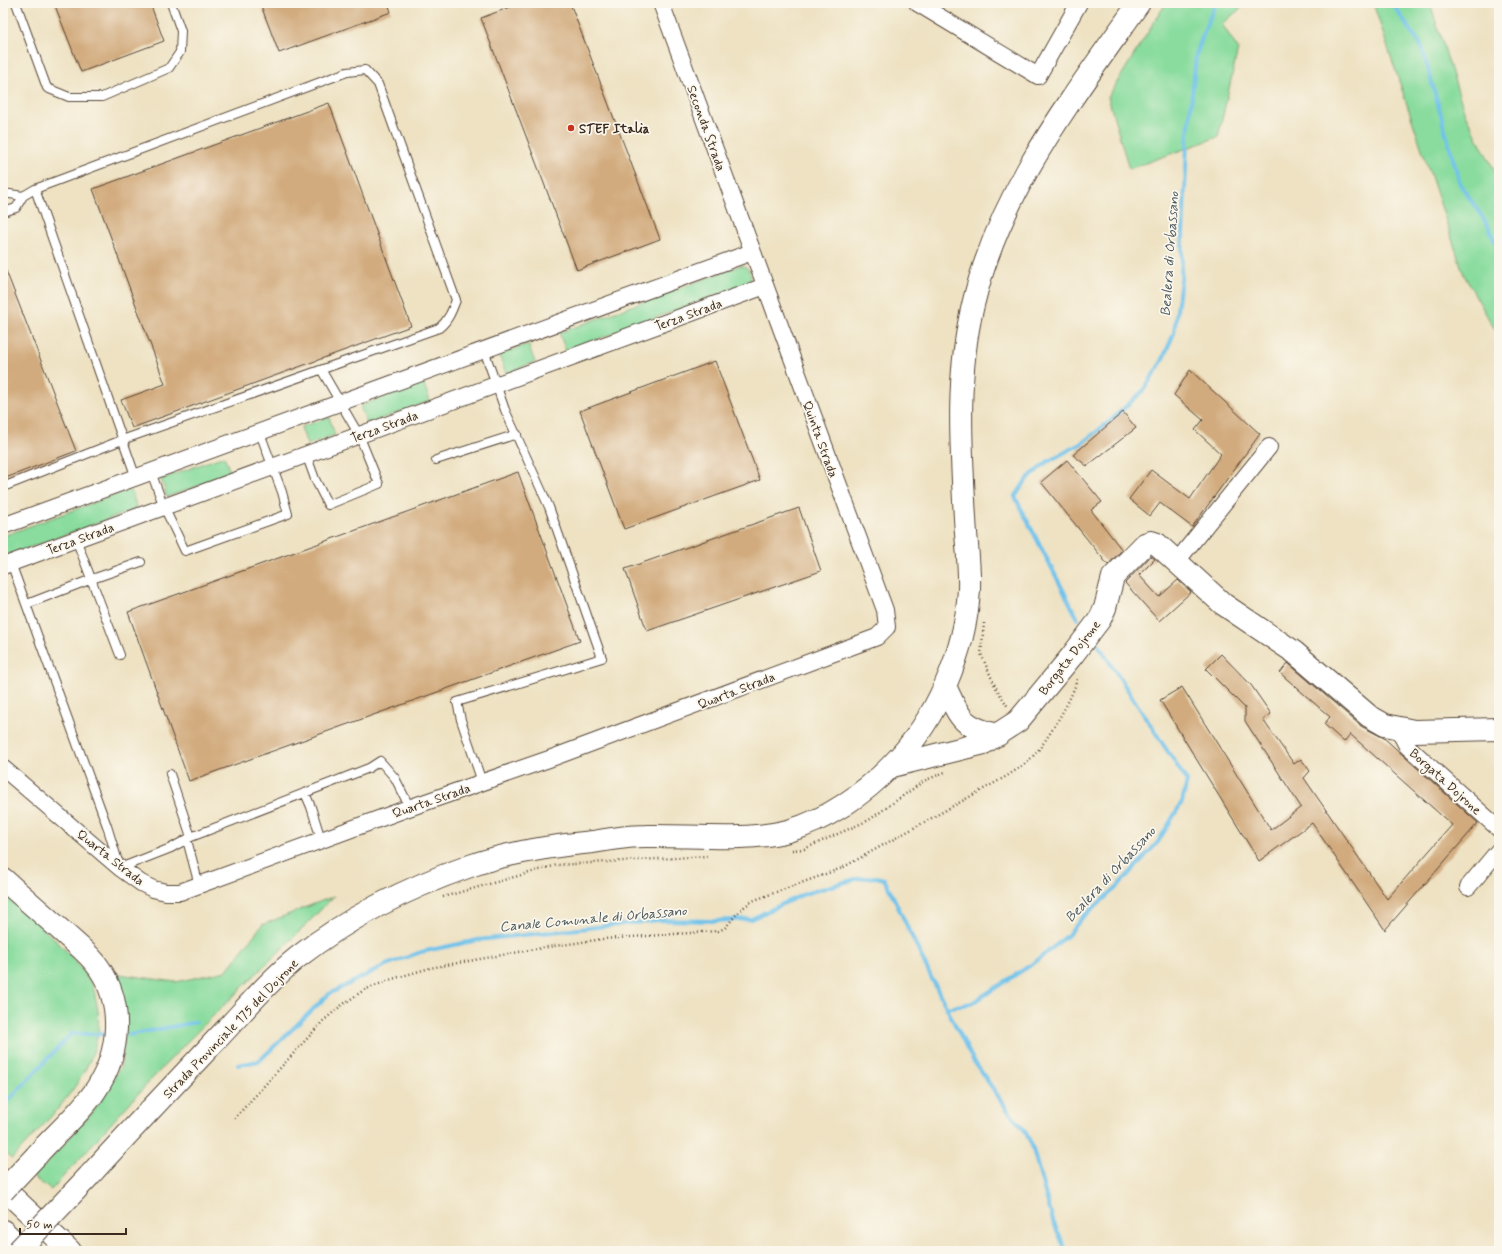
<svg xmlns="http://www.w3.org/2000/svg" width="1502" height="1254" font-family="Mynerve,sans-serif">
	<rect width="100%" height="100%" fill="#fbf7ec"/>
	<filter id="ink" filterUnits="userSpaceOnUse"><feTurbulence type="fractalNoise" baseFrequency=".025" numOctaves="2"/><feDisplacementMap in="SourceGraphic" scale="8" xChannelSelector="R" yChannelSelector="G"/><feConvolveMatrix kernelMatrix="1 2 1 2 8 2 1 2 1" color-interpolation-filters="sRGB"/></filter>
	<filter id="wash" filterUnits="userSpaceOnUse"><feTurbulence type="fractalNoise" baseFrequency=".012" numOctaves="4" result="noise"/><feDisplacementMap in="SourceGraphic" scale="16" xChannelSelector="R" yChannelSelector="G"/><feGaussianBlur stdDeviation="0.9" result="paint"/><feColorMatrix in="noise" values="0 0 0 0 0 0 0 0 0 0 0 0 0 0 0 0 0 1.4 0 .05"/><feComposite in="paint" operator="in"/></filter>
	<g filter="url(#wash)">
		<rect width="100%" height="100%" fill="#eee2c3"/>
		<path fill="#89dc9e" stroke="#62835e" d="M1166,3H1247L1222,24L1238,49L1218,137L1129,169L1108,97Z
			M1373,3H1430L1465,114L1499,179V337L1464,275Z
			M742,265L748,269L751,276L749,283L566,351L559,333Z
			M528,344L535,362L506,373L499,355Z
			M423,382L430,401L367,424L360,406Z
			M329,417L335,435L307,445L301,427Z
			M224,456L231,474L167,497L161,479Z
			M128,490L132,492L136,506L134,510L3,557V536Z
			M3,893C34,921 70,948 92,985C95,990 95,999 97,1005C109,1067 48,1118 12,1159L3,1151Z
			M334,896C286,947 234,994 185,1044C139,1091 96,1141 51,1190L33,1177L48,1162L95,1109L122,1064L126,1019L118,974L176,982L226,971L262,925Z"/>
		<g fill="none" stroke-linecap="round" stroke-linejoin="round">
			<path stroke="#6fc2eb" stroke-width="4" d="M1392,3L1422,47L1460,184L1489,227L1499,252
				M1078,619L1015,497L1027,479L1047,462L1082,443L1110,421L1143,391L1162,361L1174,333L1181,279L1187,144L1196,55L1207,24L1216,3
				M947,1008L972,1003L1034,963L1068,935L1083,917L1117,887L1158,842L1182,802L1187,781L1097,643
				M129,1035L196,1022
				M238,1065L259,1061L329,994L386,965L421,952L478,940L660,920L715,921L751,919L804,894L856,879L876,877L884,879L891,892L931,977L973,1060L1009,1112L1025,1131L1032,1146L1053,1221L1066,1251
				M3,1106L71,1034H107"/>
		</g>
		<g id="blocks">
			<path fill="#d1aa7d" d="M54,3H150L164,41L81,72Z
				M260,3H388L391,12L279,53Z
				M521,3H570L660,239L577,270L481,18Z
				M329,103L411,326L132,428L121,400L165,384L93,189Z
				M3,263L76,451L3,479Z
				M715,361L760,480L624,529L580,411Z
				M1190,370L1260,434L1192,527L1160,503L1150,516L1129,499L1151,470L1190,499L1221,454L1195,430L1203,420L1174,395Z
				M1123,412L1136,428L1087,466L1073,455Z
				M1067,460L1102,502L1091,510L1122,550L1108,565L1041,482Z
				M518,472L580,641L189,781L128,612Z
				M799,508L821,571L647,631L625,569Z
				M1151,556L1155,559L1139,575L1159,597L1178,580L1191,592L1159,621L1125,583Z
				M1221,654L1251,685L1271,714L1263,720L1294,764L1301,759L1310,771L1304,778L1387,899L1452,825L1350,734L1344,742L1324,724L1330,717L1280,673L1288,663L1361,726L1384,738L1478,823L1385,930L1312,823L1259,861L1160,700L1182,687L1271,830L1301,807L1245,721V708L1206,669Z"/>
		</g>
	</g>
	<g filter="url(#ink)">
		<use href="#blocks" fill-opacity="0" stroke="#564637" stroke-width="1"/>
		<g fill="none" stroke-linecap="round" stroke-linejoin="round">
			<defs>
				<path id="lane" d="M16,3L47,88L69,97H102L169,68L180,52L181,31L171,3
					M3,193L23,196
					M3,212L16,208L23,196L35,189L136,478
					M306,454L315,479L328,505L379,484L359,435L322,371
					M436,460L517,434
					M151,472L164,507L185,551L288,514L282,492L260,433
					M3,487L122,440L439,328C448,321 452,311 456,300L378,84L365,70L347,72L35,189
					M76,539L120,655
					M11,563L107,826L120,868L171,848L191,837L369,768L380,761L395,778L410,808
					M27,604L92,579L141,562
					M170,774L191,837
					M482,782L461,720L457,702L602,658L549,507L505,410L484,350
					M305,793L311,807L321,839
					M187,840L199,885"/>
				<path id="street" d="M917,3L1038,76L1079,3
					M3,526L752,252
					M1177,561L1269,447
					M3,566L765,286
					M1398,729L1407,746L1499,829
					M3,768L120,868L141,883L153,889L166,892H180L403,810L549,759L877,637L887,627L885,610L661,3
					M1468,887L1499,850"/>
				<path id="secondary" d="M945,686C960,719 962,727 998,735
					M892,766L984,743L1018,721L1071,657L1100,619L1105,608L1113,577L1145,544L1151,542L1157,544L1223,604L1294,652L1369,716L1385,725L1414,731L1499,729
					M89,1176C131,1130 174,1085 217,1039C243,1012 268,981 298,957C349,917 410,887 470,866C509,852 552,846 593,842C610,839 628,836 646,836C690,835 745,842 788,831C827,820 864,794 892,765C936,721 966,651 969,589C970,566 966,541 965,518C961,447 956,375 973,305C1000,190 1072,99 1139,3"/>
				<path id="highway" d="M3,879C23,897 44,915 64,933C76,944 90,954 99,968C124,1004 120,1052 97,1088C83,1111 54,1135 36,1156
					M3,1188L70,1251
					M3,1231L24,1251"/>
			</defs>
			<use href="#lane" stroke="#564637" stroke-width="10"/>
			<use href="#street" stroke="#564637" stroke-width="18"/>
			<use href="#secondary" stroke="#564637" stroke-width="24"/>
			<use href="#highway" stroke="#564637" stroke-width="24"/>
			<path stroke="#564637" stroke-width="2.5" stroke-dasharray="1 3" stroke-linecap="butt" d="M984,623L981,654L995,686L1008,707
				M792,850L804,849L869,820L924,781L945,772
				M443,897L557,865L707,856
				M234,1119L323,1021L342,1005L364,990L392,979L430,968L541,948L603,939L718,931L725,928L740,910L752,901L842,868L1007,776C1016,770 1026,764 1034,755C1045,744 1077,692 1077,677"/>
			<use href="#lane" stroke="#fff" stroke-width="8"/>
			<use href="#street" stroke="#fff" stroke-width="16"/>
			<use href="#secondary" stroke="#fff" stroke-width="22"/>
			<use href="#highway" stroke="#fff" stroke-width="22"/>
			<defs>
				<path id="secondary-bridge" d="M18,1251L89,1176"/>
				<path id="highway-bridge" d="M3,1191L36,1156"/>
			</defs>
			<use href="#secondary-bridge" stroke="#564637" stroke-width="24" stroke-linecap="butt"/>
			<use href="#highway-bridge" stroke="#564637" stroke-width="24" stroke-linecap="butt"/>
			<use href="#secondary-bridge" stroke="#fff" stroke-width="22"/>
			<use href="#highway-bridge" stroke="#fff" stroke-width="22"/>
		</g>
	</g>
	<circle fill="#c8321e" stroke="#fbf7ec" stroke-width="1.5" cx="571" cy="128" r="4"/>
	<g text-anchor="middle" stroke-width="3.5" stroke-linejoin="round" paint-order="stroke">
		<g font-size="13" font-weight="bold" fill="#3b2a1e" stroke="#fbf7ec" text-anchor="start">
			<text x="579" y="133">STEF Italia</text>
		</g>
		<g font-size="13" fill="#3b2a1e" stroke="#fbf7ec">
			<text transform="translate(707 128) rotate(70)" y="5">Seconda Strada</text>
			<text transform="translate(688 314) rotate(-20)" y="5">Terza Strada</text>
			<text transform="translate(384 426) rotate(-20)" y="5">Terza Strada</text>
			<text transform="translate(821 439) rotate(70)" y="5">Quinta Strada</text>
			<text transform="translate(80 538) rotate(-20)" y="5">Terza Strada</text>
			<text transform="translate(1069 657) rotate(-52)" y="5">Borgata Dojrone</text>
			<text transform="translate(736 690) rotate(-21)" y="5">Quarta Strada</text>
			<text transform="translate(1446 781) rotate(42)" y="5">Borgata Dojrone</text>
			<text transform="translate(431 800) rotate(-19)" y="5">Quarta Strada</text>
			<text transform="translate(111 857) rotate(38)" y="5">Quarta Strada</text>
			<text transform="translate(230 1028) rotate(-46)" y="5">Strada Provinciale 175 del Dojrone</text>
		</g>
		<g font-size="14" font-style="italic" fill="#4b585c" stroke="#fbf7ec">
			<text transform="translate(1169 254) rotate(-86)" y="5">Bealera di Orbassano</text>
			<text transform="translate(1110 874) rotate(-47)" y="5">Bealera di Orbassano</text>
			<text transform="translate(593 918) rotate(-5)" y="5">Canale Comunale di Orbassano</text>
		</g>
	</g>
	<rect width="1502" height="1254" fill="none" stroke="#fbf7ec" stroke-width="16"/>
	<path d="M20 1228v6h106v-6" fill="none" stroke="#3b2a1e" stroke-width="2"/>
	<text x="26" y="1228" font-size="12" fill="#3b2a1e" stroke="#fbf7ec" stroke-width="3" paint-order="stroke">50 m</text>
</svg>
